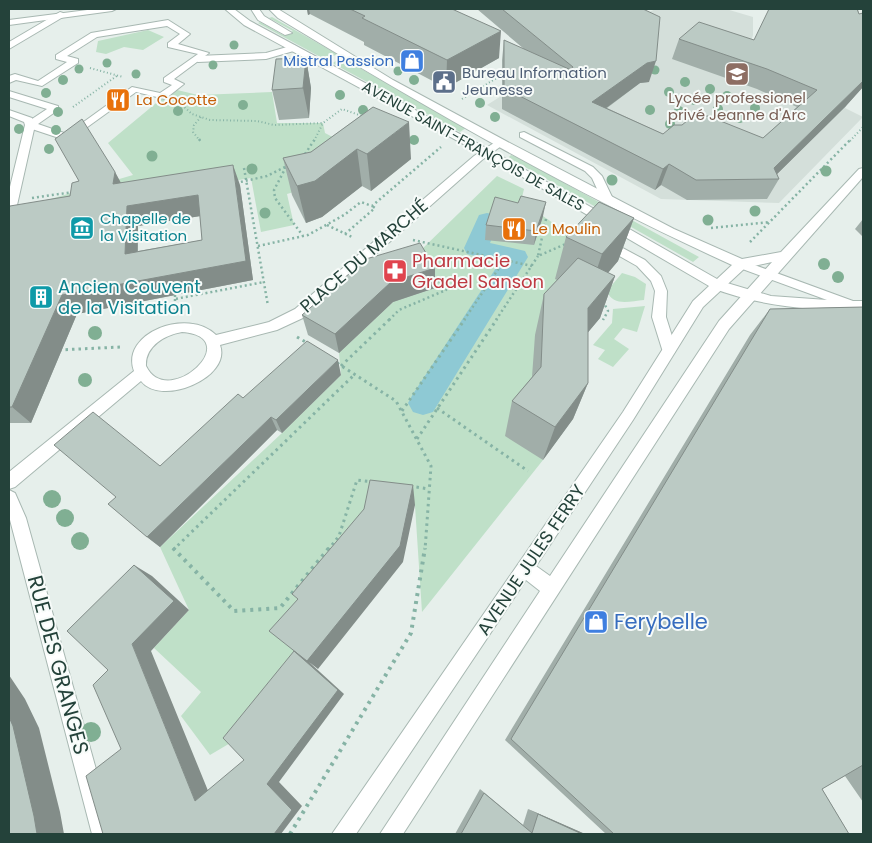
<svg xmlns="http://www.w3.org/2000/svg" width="872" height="843" font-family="Poppins,sans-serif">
	<rect width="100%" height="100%" fill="#e6efeb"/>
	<path fill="#d4dfda" d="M656,9H726L753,17V35L746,57L817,94L847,105L845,108L863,117L779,203L661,199L487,105L514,88L572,44Z"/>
	<path fill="#bfe0c8" d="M272,17L337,54L326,60L258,23L260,22L283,35L293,31L269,18Z
		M148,30L164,37L143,50L124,47L106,54L96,52L98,41Z
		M342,58L466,128L460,132L332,63Z
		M173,89L198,95L272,92L277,123H323L325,133L361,152L314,186L287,194L294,225L261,232L251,178L43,212L47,200L133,175L108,143Z
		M511,155L517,157L699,257L693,262L511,159L509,157Z
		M497,176L524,189L519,210L533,245L543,216L586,246L543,460L422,612L415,506L376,501L303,657L237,739L210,755L181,716L201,692L154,648L189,610L160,547L282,433L341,375L339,353L393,302L420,251Z
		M622,273L635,277L646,284L644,300C630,301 613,307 607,291Z
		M645,306L637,332L623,328L614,339L629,349L613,367L598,359L605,350L593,345L612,323L613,309Z"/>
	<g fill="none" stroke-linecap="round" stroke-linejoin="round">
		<path fill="#8ec9d4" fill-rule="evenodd" d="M487,213L495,215L499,221L490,243L525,251L528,257L433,412L423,415L413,412L408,403L413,394L500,262L467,254L464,248L479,215Z"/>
		<defs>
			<path id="service" d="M251,9H259L264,16L292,33L285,35L258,20Z
				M294,45L298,48L297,50L266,59L198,62L193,59L198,56L266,53Z
				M524,132L593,167L602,176L613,199L611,202H603L592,178L585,171L520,137V133Z
				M604,238L645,260L661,276L667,291L666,317L676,349L674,353H664L662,349L652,317L655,291L651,281L637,266L600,245L598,242L600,239Z"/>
			<path id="pedestrian" d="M168,20L190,34L178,44L209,53L174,79L184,84L165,99L136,92L68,141L26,127V123L47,109L9,97V91L58,106V110L38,124L67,134L132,87L160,93L172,85L164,82V78L198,54L168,47V43L180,34L167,26L97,37L67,56L78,59V63L42,86L16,80L9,83V76L15,74L38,81L67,62L56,59V55L91,33Z"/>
			<path id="minor" d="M60,12L63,13V17L9,49V42Z
				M9,110L32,118L35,125L15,214L9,218V191L25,125L24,122L9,116Z
				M500,139L505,142L504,144L482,160L305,317L277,330L220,345C232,378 161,407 141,381L15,487L9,489V472L134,371C120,333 188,307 216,335L269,322L295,309L474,156ZM182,332C247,337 168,411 146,366C145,346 165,335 182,332Z
				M741,260L853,301H863V311C811,310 762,307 712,288L711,285L717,280L771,296L827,300L737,267L735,264Z
				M9,490L15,493L26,518L114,834H92L9,516Z"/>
			<path id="tertiary" d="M95,9H116L112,11L9,25V20Z
				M225,9H234L250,21L510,161L717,279L732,265C575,194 425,107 278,18L269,9H278L393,80L504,140L674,229L742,259L781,252L859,169L863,168V177L729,329L403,834H380L540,591L526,580L356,834H332L623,412L693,301L709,286L502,165L244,25ZM772,262L719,321L550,576L536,566L633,420L703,307L745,268Z"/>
		</defs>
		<use href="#service" stroke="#a8b8b2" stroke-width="2"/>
		<use href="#pedestrian" stroke="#a8b8b2" stroke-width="2"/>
		<use href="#minor" stroke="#a8b8b2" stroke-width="2"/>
		<use href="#tertiary" stroke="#a8b8b2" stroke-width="2"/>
		<path stroke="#86b3a5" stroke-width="2" stroke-dasharray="1 2.5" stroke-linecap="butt" d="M90,68L123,77
			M462,99L505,73
			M182,105L192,114L210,120L257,121L274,125L323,123L342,109L365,117
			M73,107L118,75
			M200,141L193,132L194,125L201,117
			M314,141L323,123
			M850,141L863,127"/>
		<path stroke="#86b3a5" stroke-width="2.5" stroke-dasharray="2 3" stroke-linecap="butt" d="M199,139L201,142
			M305,154L315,139
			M286,167L274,190L275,198L303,236
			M244,168L268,306
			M236,183L267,176L287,166
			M32,198L73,192
			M546,219L538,256L568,243
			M327,225L352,237
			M711,228L770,222
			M345,234L375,208L372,206
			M413,240L532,266
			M750,242L851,139
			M258,246L308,235L344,215L361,202L372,206L441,147
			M175,295V299L264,282
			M175,299V311
			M603,301L608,311L603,320
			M389,320L399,310L446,290L432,272
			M464,320L505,259
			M496,320L538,256"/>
		<path stroke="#86b3a5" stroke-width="3" stroke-dasharray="2.5 4" stroke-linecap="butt" d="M297,337L309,344
			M59,350L121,347
			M337,363L396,401L431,466L425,550
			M341,366L390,319
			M437,408L528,471
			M402,411L465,319
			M417,439L497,319
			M410,486L429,489
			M173,550L354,375
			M328,550L339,536L357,480L374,482"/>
		<path stroke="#86b3a5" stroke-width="4" stroke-dasharray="3 5" stroke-linecap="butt" d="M173,548L234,611L280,608L329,548
			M290,834L411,633L425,548"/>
		<use href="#service" fill="#fff" fill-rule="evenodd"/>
		<use href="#pedestrian" fill="#fff" fill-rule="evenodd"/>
		<use href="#minor" fill="#fff" fill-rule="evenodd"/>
		<use href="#tertiary" fill="#fff" fill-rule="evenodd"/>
	</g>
	<g fill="#80af93">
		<circle cx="234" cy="45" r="4.5"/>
		<circle cx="107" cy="63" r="4.5"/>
		<circle cx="213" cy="65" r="4.5"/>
		<circle cx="79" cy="69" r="4.5"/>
		<circle cx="655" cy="70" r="4.5"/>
		<circle cx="398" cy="71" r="4.5"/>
		<circle cx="136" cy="74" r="4.5"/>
		<circle cx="63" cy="80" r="5"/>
		<circle cx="414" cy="80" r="5"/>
		<circle cx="685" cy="82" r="5"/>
		<circle cx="710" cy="89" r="5"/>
		<circle cx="669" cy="92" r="5"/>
		<circle cx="46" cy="93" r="5"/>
		<circle cx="340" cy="95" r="5"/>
		<circle cx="727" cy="96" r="5"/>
		<circle cx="694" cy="100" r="5"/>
		<circle cx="480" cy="103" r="5"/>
		<circle cx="243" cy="105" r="5"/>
		<circle cx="755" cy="108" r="5"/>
		<circle cx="718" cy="109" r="5"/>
		<circle cx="363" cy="110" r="5"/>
		<circle cx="650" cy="110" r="5"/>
		<circle cx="178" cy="111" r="5"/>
		<circle cx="679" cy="111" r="5"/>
		<circle cx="58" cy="112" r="5"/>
		<circle cx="495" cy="117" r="5"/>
		<circle cx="740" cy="118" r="5"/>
		<circle cx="670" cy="124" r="5"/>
		<circle cx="19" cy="129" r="5"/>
		<circle cx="56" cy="130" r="5"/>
		<circle cx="414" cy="140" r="5"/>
		<circle cx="49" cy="149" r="5"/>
		<circle cx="152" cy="156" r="5.5"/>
		<circle cx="252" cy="169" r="5.5"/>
		<circle cx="826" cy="171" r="5.5"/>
		<circle cx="612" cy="180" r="5.5"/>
		<circle cx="755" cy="211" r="5.5"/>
		<circle cx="265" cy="213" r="5.5"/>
		<circle cx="708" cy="220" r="5.5"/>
		<circle cx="824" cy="264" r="6"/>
		<circle cx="838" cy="277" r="6"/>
		<circle cx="95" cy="333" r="7"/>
		<circle cx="85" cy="380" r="7"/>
		<circle cx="52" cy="499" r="9"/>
		<circle cx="65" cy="518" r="9"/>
		<circle cx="80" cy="541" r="9"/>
		<circle cx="91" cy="732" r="10"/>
	</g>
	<path fill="#a1aea9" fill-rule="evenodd" d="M307,9H452L499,58L446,88L364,45V42L310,14L308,15Z
		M477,9H643L649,82L640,83L607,108L663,134L763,138L797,107L757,89L672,59L679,39L754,40L858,9L859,14L863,13V87L845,107L777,174L779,179L767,199L687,200L661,185L655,190L502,109V60L504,40L524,49Z
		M306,58L311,88L309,118L279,120L272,90Z
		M373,107L411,159L371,191L362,186L322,217L306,223L292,195L283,158L311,152Z
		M115,172L120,182L240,185L253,280L77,314L31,423H9V208L70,196L79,181ZM200,216L202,240L138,251V226Z
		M518,203L543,216L534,245L485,240L486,225Z
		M634,218L618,261L608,273L615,276L600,318L588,332V383L573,419L543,460L505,436L512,401L532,377L535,335L544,294L557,280L555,279L566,237Z
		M863,219V237L855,229Z
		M435,268V288L393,302L339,353L308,335L302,315Z
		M863,307V802L845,776L822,789L849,834H606L505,740L750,335L770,309Z
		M341,375L282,433L277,430L160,547L147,537L243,398Z
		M480,789L523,825L528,809L585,834H455Z"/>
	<path fill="#838d89" d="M307,9H309L310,14L308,15Z
		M501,31L499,58L446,88L447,60Z
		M306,58L311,88L309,118L303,88Z
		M656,61L649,82L640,83L587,122L592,102L647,63Z
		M863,81V87L845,107L772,179L774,168Z
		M409,122L411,159L371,191L367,154Z
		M357,149L362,186L322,217L306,223L297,186Z
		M669,164L661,185L655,190L663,169Z
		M233,165L240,185L253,280L77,314L31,423L12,407L62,295L246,261Z
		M115,172L126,192L113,184Z
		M198,195L207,215L138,226L137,273L125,254L127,206Z
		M546,202L543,216L534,245L536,231Z
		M634,218L618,261L588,296L602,254Z
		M435,268V288L393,302L339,353L335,334L391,282Z
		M615,276L600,318L575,348L588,308Z
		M338,360L341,375L282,433L276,420Z
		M588,383L573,419L543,460L555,427Z
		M271,417L277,430L160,547L147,537Z
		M413,485L415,505L403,562L318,669L309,662L344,694L279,782L302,806L281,834H274L267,784L294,651Z
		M134,565L152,576L189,610L151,651L211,798L195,801L132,644Z
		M9,675L25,699L39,728L60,812L64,834H37L9,717Z
		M528,809L585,834H582L538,814Z"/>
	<path fill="#bbcac4" stroke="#838d89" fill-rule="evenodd" d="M350,9H452L501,31L447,60L362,18L365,16Z
		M502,9H643L660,17L656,61L647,63L592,102L663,134L674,125H682L693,116H708L763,138L817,90L767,69L679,39L699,22L754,40L769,9H857L859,14L863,13V81L774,168L779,179L696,180L669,164L663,169L504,88V40L571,70L573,67Z
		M306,58L303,88L272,90L276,59Z
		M373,107L409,122L367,154L357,149L315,181L297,186L283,158L311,152Z
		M82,119L115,172L113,184L233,165L246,261L62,295L12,407H9V208L10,206L70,196L72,183L79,181L55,139ZM198,195L202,240L125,254L127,206Z
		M521,196L546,202L536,231L486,225L495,197L518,203Z
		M599,202L634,218L602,254L566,237Z
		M420,243L435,268L391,282L335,334L302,315L366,259Z
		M578,258L615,276L588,308V383L555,427L512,401L541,367L544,294Z
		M863,307V765L822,789L849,834H614L511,739L770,309Z
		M307,341L338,360L276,420L271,417L147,537L108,504L116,497L54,445L93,412L160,466L238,394L243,398Z
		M370,480L413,485L400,546L307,661L269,631L298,599L292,594L364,509Z
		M134,565L174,601L132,644L195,801L244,760L223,738L294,651L338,690L267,784L292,810L274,834H103L86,776L121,749L93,685L108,670L67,631Z
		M9,717L13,726L34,816L37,834H9Z
		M484,793L532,833L538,814L582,834H461Z"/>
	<defs>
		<symbol id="shop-square" viewBox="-11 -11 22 22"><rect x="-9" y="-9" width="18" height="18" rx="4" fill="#3f7fe0" stroke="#f7fbf9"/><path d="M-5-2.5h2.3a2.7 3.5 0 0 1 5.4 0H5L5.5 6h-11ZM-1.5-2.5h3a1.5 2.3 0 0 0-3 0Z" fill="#fff"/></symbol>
		<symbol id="school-square" viewBox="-11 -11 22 22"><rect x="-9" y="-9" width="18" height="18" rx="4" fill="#8d6e63" stroke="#f7fbf9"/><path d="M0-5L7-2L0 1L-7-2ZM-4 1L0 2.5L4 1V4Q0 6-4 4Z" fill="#fff"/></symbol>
		<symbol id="civic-square" viewBox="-11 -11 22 22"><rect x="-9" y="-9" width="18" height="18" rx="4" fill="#5c6f8a" stroke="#f7fbf9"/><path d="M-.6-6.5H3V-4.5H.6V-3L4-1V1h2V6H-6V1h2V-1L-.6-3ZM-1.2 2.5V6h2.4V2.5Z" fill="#fff"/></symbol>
		<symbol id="restaurant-square" viewBox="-11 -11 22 22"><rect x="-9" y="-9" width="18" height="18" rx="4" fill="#e8710a" stroke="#f7fbf9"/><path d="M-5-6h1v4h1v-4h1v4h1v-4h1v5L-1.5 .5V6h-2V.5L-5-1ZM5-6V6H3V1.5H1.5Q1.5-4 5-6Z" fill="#fff"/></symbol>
		<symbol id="museum-square" viewBox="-11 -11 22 22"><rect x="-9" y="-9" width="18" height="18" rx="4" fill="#0f9aa8" stroke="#f7fbf9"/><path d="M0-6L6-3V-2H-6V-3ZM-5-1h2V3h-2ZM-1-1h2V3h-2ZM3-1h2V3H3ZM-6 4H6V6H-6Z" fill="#fff"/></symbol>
		<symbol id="pharmacy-square" viewBox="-11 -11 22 22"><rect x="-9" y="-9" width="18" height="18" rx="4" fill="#e0444e" stroke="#f7fbf9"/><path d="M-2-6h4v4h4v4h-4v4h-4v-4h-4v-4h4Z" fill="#fff"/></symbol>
		<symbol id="building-square" viewBox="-11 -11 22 22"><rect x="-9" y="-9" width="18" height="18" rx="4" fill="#0f9aa8" stroke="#f7fbf9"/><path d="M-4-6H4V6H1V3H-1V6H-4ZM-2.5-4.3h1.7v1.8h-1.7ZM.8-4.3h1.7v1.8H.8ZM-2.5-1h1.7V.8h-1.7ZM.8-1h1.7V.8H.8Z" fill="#fff"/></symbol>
	</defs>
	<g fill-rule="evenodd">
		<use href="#shop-square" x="398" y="47" width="28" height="28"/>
		<use href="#school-square" x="723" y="60" width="28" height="28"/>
		<use href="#civic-square" x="430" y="68" width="28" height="28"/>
		<use href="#restaurant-square" x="104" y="86" width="28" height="28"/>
		<use href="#museum-square" x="68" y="214" width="28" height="28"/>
		<use href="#restaurant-square" x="500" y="215" width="28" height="28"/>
		<use href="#pharmacy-square" x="381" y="257" width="28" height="28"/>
		<use href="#building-square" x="27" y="283" width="28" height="28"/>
		<use href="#shop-square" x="582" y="608" width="28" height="28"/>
	</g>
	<g text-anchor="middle" stroke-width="4" stroke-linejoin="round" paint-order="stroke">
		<g font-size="15" fill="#366cbe" stroke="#f7fbf9" text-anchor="end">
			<text x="394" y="66">Mistral Passion</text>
		</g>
		<g font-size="15" fill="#4e5e75" stroke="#f7fbf9" text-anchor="start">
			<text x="462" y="78">Bureau Information<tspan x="462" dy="17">Jeunesse</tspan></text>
		</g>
		<g font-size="15" fill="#785e54" stroke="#f7fbf9">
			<text x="737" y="103">Lycée professionel<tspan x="737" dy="17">privé Jeanne d'Arc</tspan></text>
		</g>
		<g font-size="15" fill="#c56008" stroke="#f7fbf9" text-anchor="start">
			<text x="136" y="105">La Cocotte</text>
			<text x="532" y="234">Le Moulin</text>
		</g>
		<g font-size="15" fill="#24423a" stroke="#f7fbf9">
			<text transform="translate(473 146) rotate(29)" y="5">AVENUE SAINT-FRANÇOIS DE SALES</text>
		</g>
		<g font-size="15" fill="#0d838f" stroke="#f7fbf9" text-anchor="start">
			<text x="100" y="224">Chapelle de<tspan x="100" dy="17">la Visitation</tspan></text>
		</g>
		<g font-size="18" fill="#24423a" stroke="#f7fbf9">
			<text transform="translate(364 256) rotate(-41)" y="6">PLACE DU MARCHÉ</text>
			<text transform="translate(531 560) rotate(-56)" y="6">AVENUE JULES FERRY</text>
		</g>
		<g font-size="18" fill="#be3a42" stroke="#f7fbf9" text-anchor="start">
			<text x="412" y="267">Pharmacie<tspan x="412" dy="21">Gradel Sanson</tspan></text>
		</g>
		<g font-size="18" fill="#0d838f" stroke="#f7fbf9" text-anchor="start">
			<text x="58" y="293">Ancien Couvent<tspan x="58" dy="21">de la Visitation</tspan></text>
		</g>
		<g font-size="21" fill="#366cbe" stroke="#f7fbf9" text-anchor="start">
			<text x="614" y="629">Ferybelle</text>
		</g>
		<g font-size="21" fill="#24423a" stroke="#f7fbf9">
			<text transform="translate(58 665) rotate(75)" y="7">RUE DES GRANGES</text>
		</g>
	</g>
	<rect width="872" height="843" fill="none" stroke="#24423a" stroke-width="20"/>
</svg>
